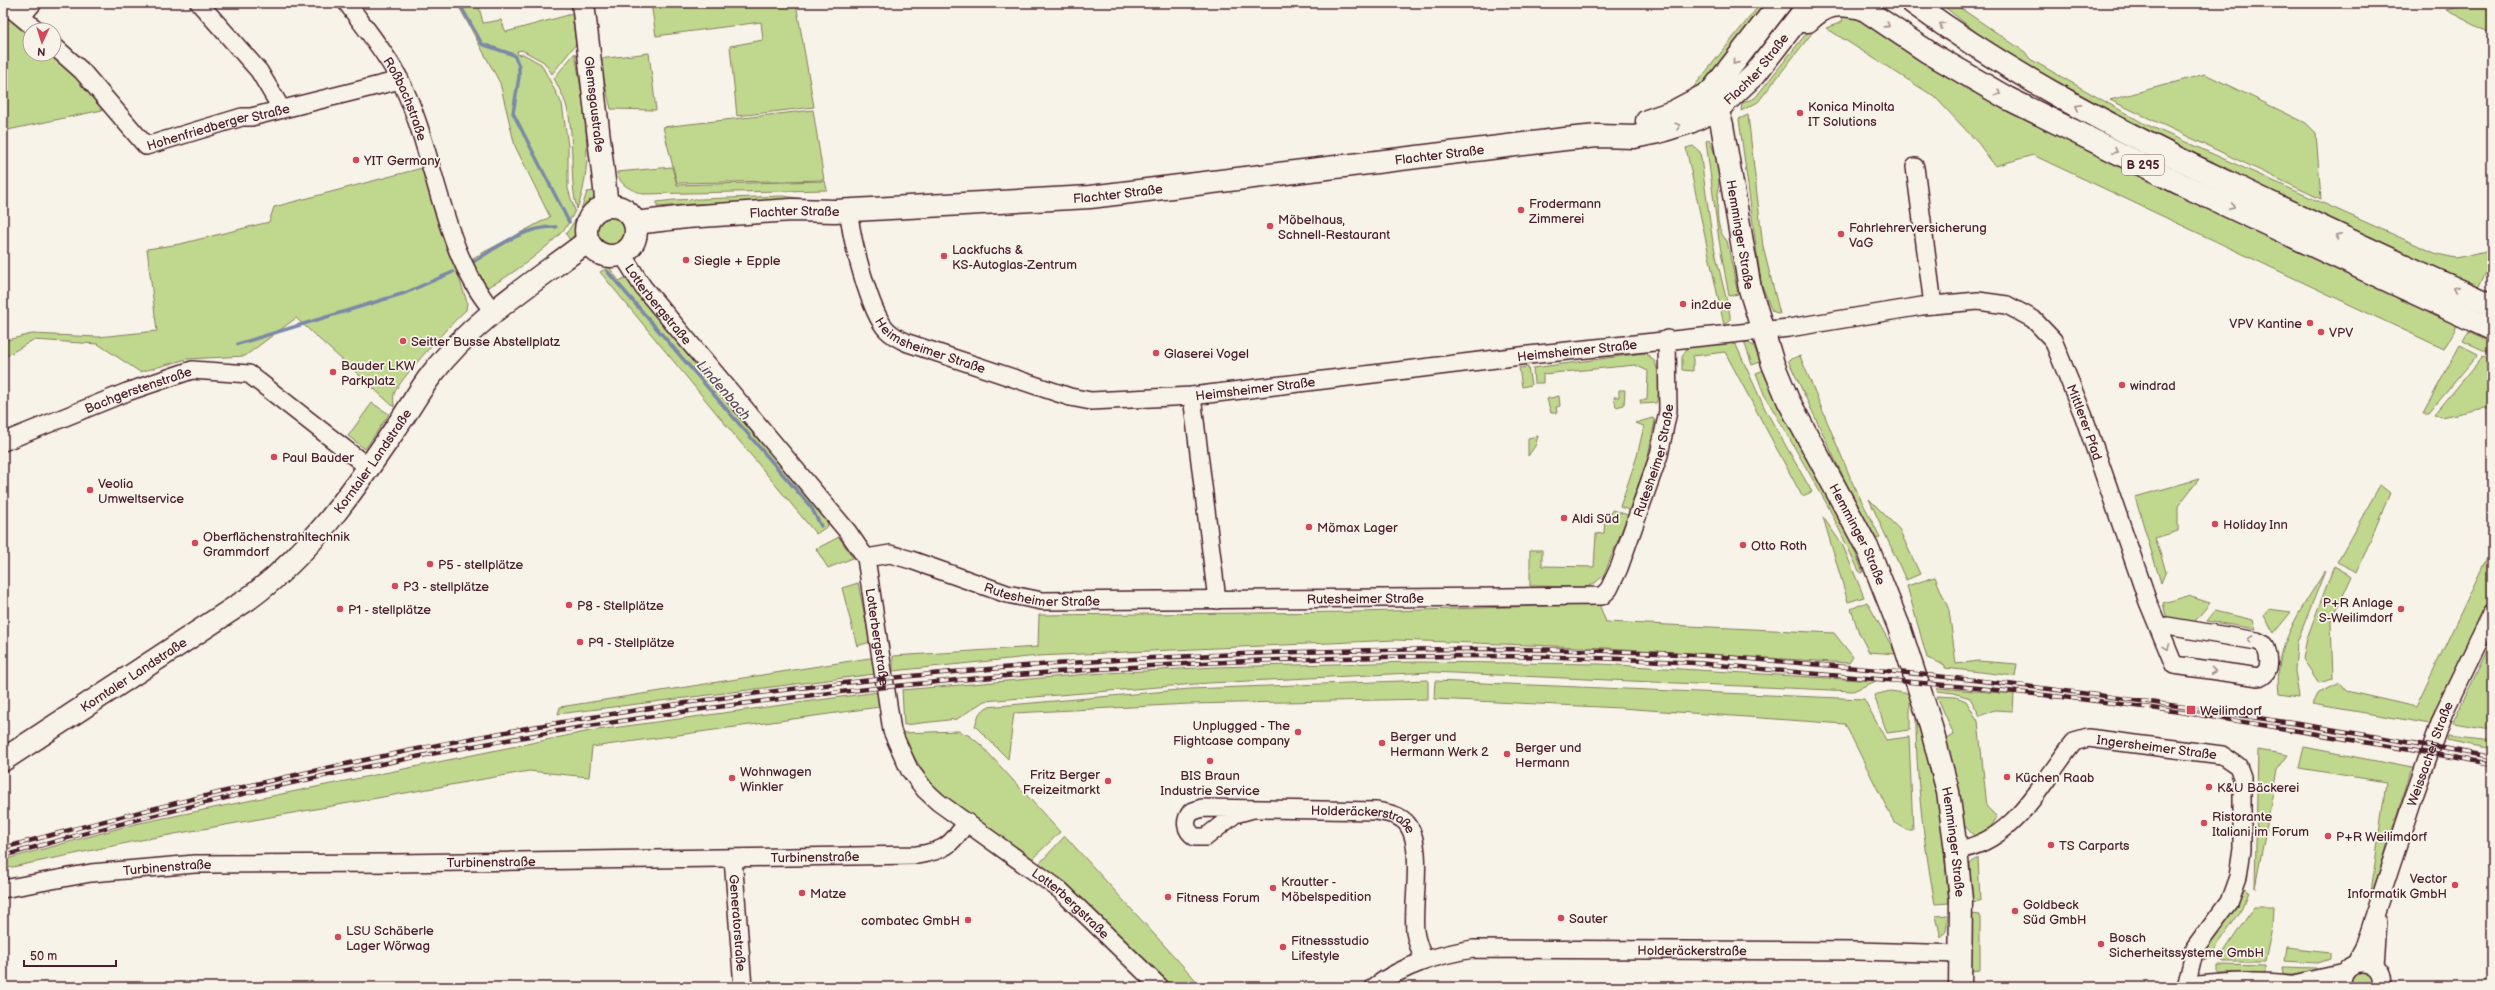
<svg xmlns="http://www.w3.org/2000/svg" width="2495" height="990" font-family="'Balsamiq Sans',sans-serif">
	<rect width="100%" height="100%" fill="#f7f3e8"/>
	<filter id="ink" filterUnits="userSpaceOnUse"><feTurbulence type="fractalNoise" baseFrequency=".025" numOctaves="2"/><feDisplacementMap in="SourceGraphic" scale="8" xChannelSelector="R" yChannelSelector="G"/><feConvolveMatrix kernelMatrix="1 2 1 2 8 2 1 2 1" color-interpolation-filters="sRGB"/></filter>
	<g filter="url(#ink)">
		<path fill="#c0d88e" stroke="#857c5c" d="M457,3H478L483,23L501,20L506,32L572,14L576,44L552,74L544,62L522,50L517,51L518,55L523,54L541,64L562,104L568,146V189L575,211C572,216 569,222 566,227C554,243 505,281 487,287L471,259L550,217L515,146L500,83Z
			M651,3H796L814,107L737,116L730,46L763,40L761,22L656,36Z
			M1761,3H1770L1711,80L1684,99Z
			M1940,3H1953L2025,52L2030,59L2143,123L2437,254L2456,258L2490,250L2492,251V262L2476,291L2123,122L1998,50Z
			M2476,3H2492V34L2446,10Z
			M3,12L30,33V54H53L107,109L3,131Z
			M1843,12L1855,14L2434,308L2457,326L2444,349L2033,155L1995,166L1979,144L1935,97L1826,28L1842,22Z
			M1809,30L1812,33L1758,102L1741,111L1742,103L1755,98Z
			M575,53C583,102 596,161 577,209C568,175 576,134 566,104C563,95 558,87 554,78Z
			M649,53L656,110L611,109L599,59Z
			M2205,74L2306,123L2316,133L2321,199L2110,100Z
			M813,110L824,180L677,183L663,127Z
			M1748,115L1763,247L1780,314L1772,311L1761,283L1739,119Z
			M1709,139C1715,152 1719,166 1719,181C1718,199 1713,227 1727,241L1738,294L1729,296L1719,240L1706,141Z
			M1693,146L1700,152L1713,243L1730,315V320L1724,325L1686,148Z
			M672,167L677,185L825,181L827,190L643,194C630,189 620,186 617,172Z
			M422,168L467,302L466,310C454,320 397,382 394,394C393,398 394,403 394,407L296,318L245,356L187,359L140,372L98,344L33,340L3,358V341L32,334L98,337L157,331L147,249L180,244L269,222L274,207Z
			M595,191C594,205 587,207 582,218C579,227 577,233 570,240L566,234L580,213L587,192Z
			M783,196L804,199L786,202L693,204L657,207V202L674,200Z
			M594 229a16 16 0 1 1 32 0a16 16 0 1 1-32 0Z
			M609,267L619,281L625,278L827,517L828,526L816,534L600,272Z
			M2468,332L2492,343V354L2463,341Z
			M1744,341L1754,346L1760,362L1752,365Z
			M1725,342L1736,345L1765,409L1812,492L1802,496L1725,352L1693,356V371L1682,370V357L1687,348Z
			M2460,345L2478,354L2429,413H2423Z
			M1644,353C1647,355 1652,357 1654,361C1660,371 1661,392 1656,403L1641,404L1640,400H1647L1648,371L1635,365L1543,374V383H1534L1533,368Z
			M1800,356L1853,484L1880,537L1876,539L1848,487L1788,360Z
			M2483,356L2492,360V411L2485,408L2441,417L2435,414Z
			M1528,367L1531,385L1522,387L1519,368Z
			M1764,370L1849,537L1863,572L1860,573L1828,506L1764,394L1756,373Z
			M1619,390H1625L1624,405L1616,407L1614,397H1619Z
			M1559,396L1560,406L1556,407L1557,413H1551L1547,399Z
			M372,403L389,414L365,449L348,436Z
			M1653,418L1655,421L1647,461L1629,510L1620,507L1637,456L1644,426L1635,423Z
			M1538,436L1535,446L1528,456V438Z
			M2199,479L2178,506V531L2155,538L2166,571L2161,583L2135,497Z
			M2380,485L2390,493L2357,572L2337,562Z
			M1869,499L1899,529L1920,574L1906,580Z
			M1612,510L1628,515L1604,575L1595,583L1587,587L1530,586V550H1542V566L1594,567L1596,534L1604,533L1605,518H1610Z
			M1823,517L1843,546L1864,597L1848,602Z
			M839,537L853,558L828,568L816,549Z
			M2492,547V595L2431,724L2312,704L2317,694L2340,683L2346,691L2416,707Z
			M2334,566L2352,576L2331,622L2333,679L2319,683L2303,659L2307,638Z
			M2325,571L2297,642L2295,671L2299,697L2279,694C2273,646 2301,610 2325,571Z
			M1935,577L1949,610L1956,664L1978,661L2017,664L2015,676L1945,668V665L1927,658L1907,586Z
			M858,583L870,642L857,646L842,588Z
			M2188,596L2210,603L2191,626L2168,624L2163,603Z
			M1867,602L1896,654L1869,652L1859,633L1851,609Z
			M1599,604L1606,622L1834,633L1853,657L1849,663L1607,648L1396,640L1038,656L893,671V656L1038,647L1039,615L1362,612Z
			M2268,609L2291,612L2274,633L2264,616Z
			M2215,611L2253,620L2256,629L2207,621Z
			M2492,639V663L2489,669L2492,681V730L2452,724Z
			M876,657L875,674L558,714L560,707Z
			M1416,662L1600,664L1876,681L1853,691L1431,672L1208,683L984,701L957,719L904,725L902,690L1088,674L1216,667Z
			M1428,680V699L1189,704L1014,713L1008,759L975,726L979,714L987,707L1190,689Z
			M1435,681L1864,699L1886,740L1909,737L1913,830H1907L1894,822L1845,724L1621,708L1434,699Z
			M1938,688L2014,694L2013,711L1994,710L1980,716L1970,698L1954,693L1937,691Z
			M1890,691L1910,694V730L1887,733L1874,695Z
			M878,692L879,707L592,747L589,777L529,771L141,840L3,869V860L135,824L590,731Z
			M1937,696L1956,697L1966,701L1978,721L1987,807L1997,817L1990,828L1974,836L1963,824L1945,740L1954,735Z
			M1916,706L1940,808L1949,903L1935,904C1923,838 1915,773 1916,706Z
			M958,731L970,736L981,745L1060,832L1029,862L932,786L907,745L903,733Z
			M2447,736L2492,741V749L2446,740Z
			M2304,747L2412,768L2370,900L2386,782L2299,768Z
			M2258,750L2288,755L2277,770L2255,888Z
			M1065,836L1202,987H1168L1039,864Z
			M1978,857L1980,901L1971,902L1970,864Z
			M2245,889L2248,892L2240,912L2209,958L2203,960V951L2226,921Z
			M2254,907H2273L2272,927L2265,962H2224L2219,959Z
			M1971,914L1980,915V970L1971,971Z
			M1948,915L1946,931L1941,938L1936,916Z
			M2286,948L2330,953V959L2318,963L2284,961Z
			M2218,965L2265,966V973H2218Z
			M2283,967L2317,968L2319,974H2284Z
			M2354,970L2372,971L2375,987H2349V978Z"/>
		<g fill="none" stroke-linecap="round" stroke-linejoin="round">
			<path stroke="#7c88a7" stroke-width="3.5" d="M459,3L482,44L514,55L519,66V77L513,113L569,222
				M473,262C499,246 525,226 556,227
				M607,271L811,507L821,526
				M238,344L405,293L453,272"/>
			<defs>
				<g id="minor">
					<path d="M4,3L37,30"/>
					<path d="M199,3L259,71L281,108"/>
					<path id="s1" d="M347,3C365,28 386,53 400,80C436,151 441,252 494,312"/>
					<path d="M22,16L33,3"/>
					<path id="s2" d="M54,46L82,71L146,146L242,117H251L400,80"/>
					<path d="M1915,167L1933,305"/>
					<path id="s3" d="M849,210C850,236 870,313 887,330C893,336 901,340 908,343L1070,397L1091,401L1192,396L1529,355L1789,328L1922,306L1978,301L2007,305L2033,319L2053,340L2084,417L2148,602L2174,665L2259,677C2273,671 2269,656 2265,645L2257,641L2167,626L2160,630"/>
					<path id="s4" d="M622,254L643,287L848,532L866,558L892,731L909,769L925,790L938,802L1060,890L1160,987"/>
					<path d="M1192,396L1217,600"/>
					<path id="s5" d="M3,442L127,392L192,370L249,374L368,467"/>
					<path id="s6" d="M866,558L890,554L911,560L1007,594L1042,601L1602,596L1609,589L1619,568L1659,455L1668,411L1667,339"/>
					<path id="s7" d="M1253,809L1235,814L1206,837H1195C1185,830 1184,821 1191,812L1202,808L1376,811C1388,813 1401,815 1408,825C1424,847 1412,904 1415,931C1416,941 1421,952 1424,961"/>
					<path id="s8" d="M1956,850C2014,843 2041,783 2074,742L2088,738L2222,755L2238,766L2242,777V849L2238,877L2229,902L2195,948L2186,987"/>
					<path id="s9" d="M733,858L743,987"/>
					<path id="s10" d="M3,889L91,873L195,864L397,863L917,855C945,851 951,845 967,822"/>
					<path id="s11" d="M2356,963L2364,948L2413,799L2444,712L2492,613"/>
					<path d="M2375,966L2378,921"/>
					<path d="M2295,984L2344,973"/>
					<path d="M2186,986C2226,982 2271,979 2310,987"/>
					<path id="s12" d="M1374,987C1404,965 1437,955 1473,949L1857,951L1961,954"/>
					<path d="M2342,987C2339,953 2388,957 2382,987"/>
				</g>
				<g id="major">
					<path id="s13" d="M583,3L607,206"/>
					<path d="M1855,3L1928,52L2007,98L2183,185L2492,329"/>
					<path d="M1913,3C2011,75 2119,131 2229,183C2316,225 2404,266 2492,305"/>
					<path d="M1799,21H1808C1826,3 1838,3 1862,8"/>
					<path id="s14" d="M1711,92L1722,125L1750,289L1773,364L1788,400L1869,551L1899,627L1929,719L1948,792L1956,850L1961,900L1960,987"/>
					<path d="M1647,121L1673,112L1711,92L1780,3"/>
					<circle cx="611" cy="231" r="25"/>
					<path id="s15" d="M635,223L686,217L792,210L835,211L1090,197L1565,139L1598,136L1634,137L1658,132L1690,122L1718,109L1755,74L1810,3"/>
					<path id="s16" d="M3,760L248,599C314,551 357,485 402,419C412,404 421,388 432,374C474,319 534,282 588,241"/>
				</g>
			</defs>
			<use href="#minor" stroke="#4a1f2b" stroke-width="20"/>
			<use href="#major" stroke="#4a1f2b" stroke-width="25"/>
			<use href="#minor" stroke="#f7f3e8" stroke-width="17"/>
			<use href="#major" stroke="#f7f3e8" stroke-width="22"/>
			<defs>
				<path id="rail" d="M3,848C178,800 354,759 533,727C785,683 1042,659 1299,652C1425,648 1552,647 1678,654C1951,671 2222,708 2492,757
					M3,856C388,746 786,684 1185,664C1349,656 1514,652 1678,662C1728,665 1778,671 1829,675C1946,685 2064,695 2180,712C2285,728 2388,746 2492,764"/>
			</defs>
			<use href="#rail" stroke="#4a1f2b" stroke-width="4.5"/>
			<use href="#rail" stroke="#f7f3e8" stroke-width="3" stroke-dasharray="9" stroke-linecap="butt"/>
		</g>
		<defs><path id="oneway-chevron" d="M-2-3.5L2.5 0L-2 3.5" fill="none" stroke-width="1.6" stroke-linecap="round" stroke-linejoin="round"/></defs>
		<g stroke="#a0898a">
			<use href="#oneway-chevron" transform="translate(1887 25) rotate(33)"/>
			<use href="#oneway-chevron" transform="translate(1942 25) rotate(-145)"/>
			<use href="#oneway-chevron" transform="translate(1735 62) rotate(129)"/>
			<use href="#oneway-chevron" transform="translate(1998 93) rotate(31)"/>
			<use href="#oneway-chevron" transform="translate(2078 107) rotate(-153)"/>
			<use href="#oneway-chevron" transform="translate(1678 126) rotate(-17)"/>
			<use href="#oneway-chevron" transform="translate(2115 151) rotate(26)"/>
			<use href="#oneway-chevron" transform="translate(2232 207) rotate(25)"/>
			<use href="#oneway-chevron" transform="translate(2338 236) rotate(-154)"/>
			<use href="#oneway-chevron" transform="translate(2456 289) rotate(-156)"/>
			<use href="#oneway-chevron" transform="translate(2250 639) rotate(-167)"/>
			<use href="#oneway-chevron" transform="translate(2167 647) rotate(69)"/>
			<use href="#oneway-chevron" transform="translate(2213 671) rotate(8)"/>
		</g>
	</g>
	<g fill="#d1495b" stroke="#f7f3e8" stroke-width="1.5">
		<circle cx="1800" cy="113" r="4"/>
		<circle cx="356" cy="160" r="4"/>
		<circle cx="1521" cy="210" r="4"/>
		<circle cx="1270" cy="226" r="4"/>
		<circle cx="1841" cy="234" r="4"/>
		<circle cx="944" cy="256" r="4"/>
		<circle cx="686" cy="260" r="4"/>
		<circle cx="1683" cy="304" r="4"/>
		<circle cx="2310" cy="323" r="4"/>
		<circle cx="2321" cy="332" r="4"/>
		<circle cx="403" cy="341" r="4"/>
		<circle cx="1156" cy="353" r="4"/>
		<circle cx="333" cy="372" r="4"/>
		<circle cx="2122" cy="385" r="4"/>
		<circle cx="274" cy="457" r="4"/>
		<circle cx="90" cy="490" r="4"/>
		<circle cx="1564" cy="518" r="4"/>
		<circle cx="2215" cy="524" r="4"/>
		<circle cx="1309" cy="527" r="4"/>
		<circle cx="195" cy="543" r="4"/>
		<circle cx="1743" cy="545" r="4"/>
		<circle cx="430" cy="564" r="4"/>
		<circle cx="395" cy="586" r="4"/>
		<circle cx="569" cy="605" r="4"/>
		<circle cx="340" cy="609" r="4"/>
		<circle cx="2401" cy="609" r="4"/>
		<circle cx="580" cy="642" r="4"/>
		<rect x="2186" y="705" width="10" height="10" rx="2"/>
		<circle cx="1298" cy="732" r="4"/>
		<circle cx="1382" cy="743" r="4"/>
		<circle cx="1507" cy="754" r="4"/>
		<circle cx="1210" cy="761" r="4"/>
		<circle cx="2007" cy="777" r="4"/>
		<circle cx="732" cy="778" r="4"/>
		<circle cx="1108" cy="781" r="4"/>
		<circle cx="2209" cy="787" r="4"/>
		<circle cx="2204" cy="823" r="4"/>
		<circle cx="2328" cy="836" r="4"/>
		<circle cx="2051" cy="845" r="4"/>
		<circle cx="2455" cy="885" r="4"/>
		<circle cx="1273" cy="888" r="4"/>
		<circle cx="802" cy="893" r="4"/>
		<circle cx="1168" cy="897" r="4"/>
		<circle cx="2015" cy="911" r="4"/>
		<circle cx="1561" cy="918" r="4"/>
		<circle cx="968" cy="920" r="4"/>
		<circle cx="338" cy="937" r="4"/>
		<circle cx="2101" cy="944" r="4"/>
		<circle cx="1283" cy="947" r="4"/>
	</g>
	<g text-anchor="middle" stroke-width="3.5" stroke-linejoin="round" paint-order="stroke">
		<rect fill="#f7f3e8" stroke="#7e5f64" stroke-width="1" x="2122" y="155" width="42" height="20" rx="3"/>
		<g font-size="12" font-weight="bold" fill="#4a1f2b">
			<text x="2143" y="169">B 295</text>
		</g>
		<g font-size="13" fill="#4a1f2b" stroke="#f7f3e8">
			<text dy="5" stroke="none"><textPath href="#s15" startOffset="1148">Flachter Straße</textPath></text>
			<text dy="5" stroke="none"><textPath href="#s1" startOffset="113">Roßbachstraße</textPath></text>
			<text dy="5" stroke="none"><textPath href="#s13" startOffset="102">Glemsgaustraße</textPath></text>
			<text dy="5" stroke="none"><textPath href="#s2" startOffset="211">Hohenfriedberger Straße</textPath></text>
			<text dy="5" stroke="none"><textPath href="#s15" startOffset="808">Flachter Straße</textPath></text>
			<text dy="5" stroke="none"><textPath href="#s15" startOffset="484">Flachter Straße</textPath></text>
			<text dy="5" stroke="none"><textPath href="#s15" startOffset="160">Flachter Straße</textPath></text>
			<text dy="5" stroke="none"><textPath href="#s14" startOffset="146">Hemminger Straße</textPath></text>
			<text dy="5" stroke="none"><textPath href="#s4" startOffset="62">Lotterbergstraße</textPath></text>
			<text dy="5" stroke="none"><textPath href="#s3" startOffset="173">Heimsheimer Straße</textPath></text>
			<text dy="5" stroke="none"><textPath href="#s3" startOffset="833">Heimsheimer Straße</textPath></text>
			<text dy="5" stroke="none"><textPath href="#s3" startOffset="509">Heimsheimer Straße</textPath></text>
			<text dy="5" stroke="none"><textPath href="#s5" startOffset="145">Bachgerstenstraße</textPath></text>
			<text dy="5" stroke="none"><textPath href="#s3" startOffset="1413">Mittlerer Pfad</textPath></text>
			<text dy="5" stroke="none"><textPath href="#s6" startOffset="890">Rutesheimer Straße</textPath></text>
			<text dy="5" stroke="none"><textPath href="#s16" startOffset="480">Korntaler Landstraße</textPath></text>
			<text dy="5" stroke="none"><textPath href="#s14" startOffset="470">Hemminger Straße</textPath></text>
			<text dy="5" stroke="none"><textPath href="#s6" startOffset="183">Rutesheimer Straße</textPath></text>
			<text dy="5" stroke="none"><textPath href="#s6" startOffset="507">Rutesheimer Straße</textPath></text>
			<text dy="5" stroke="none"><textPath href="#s4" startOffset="470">Lotterbergstraße</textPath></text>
			<text dy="5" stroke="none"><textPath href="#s16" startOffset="156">Korntaler Landstraße</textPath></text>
			<text dy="5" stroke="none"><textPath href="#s8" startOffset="249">Ingersheimer Straße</textPath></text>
			<text dy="5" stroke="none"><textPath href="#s11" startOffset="222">Weissacher Straße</textPath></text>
			<text dy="5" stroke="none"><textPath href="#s7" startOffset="271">Holderäckerstraße</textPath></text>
			<text dy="5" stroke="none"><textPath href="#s14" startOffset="794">Hemminger Straße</textPath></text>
			<text dy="5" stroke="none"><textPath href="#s10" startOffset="814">Turbinenstraße</textPath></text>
			<text dy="5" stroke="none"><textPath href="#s10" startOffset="490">Turbinenstraße</textPath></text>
			<text dy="5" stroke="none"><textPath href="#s10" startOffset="166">Turbinenstraße</textPath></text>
			<text dy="5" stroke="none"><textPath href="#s4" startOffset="818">Lotterbergstraße</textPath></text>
			<text dy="5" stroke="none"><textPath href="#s9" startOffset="65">Generatorstraße</textPath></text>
			<text dy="5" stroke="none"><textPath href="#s12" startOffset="326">Holderäckerstraße</textPath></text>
		</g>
		<g font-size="13" fill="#4a1f2b" stroke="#f7f3e8" text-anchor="start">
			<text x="1808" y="111">Konica Minolta<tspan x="1808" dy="15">IT Solutions</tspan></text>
			<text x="364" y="165">YIT Germany</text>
			<text x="1529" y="208">Frodermann<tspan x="1529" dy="15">Zimmerei</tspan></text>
			<text x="1278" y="224">Möbelhaus,<tspan x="1278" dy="15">Schnell-Restaurant</tspan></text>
			<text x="1849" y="232">Fahrlehrerversicherung<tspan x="1849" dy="15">VaG</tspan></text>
			<text x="952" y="254">Lackfuchs &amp;<tspan x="952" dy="15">KS-Autoglas-Zentrum</tspan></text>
			<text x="694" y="265">Siegle + Epple</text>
			<text x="1691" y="309">in2due</text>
			<text x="2302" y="328" text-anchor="end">VPV Kantine</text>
			<text x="2329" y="337">VPV</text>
			<text x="411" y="346">Seitter Busse Abstellplatz</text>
			<text x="1164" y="358">Glaserei Vogel</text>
			<text x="341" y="370">Bauder LKW<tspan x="341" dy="15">Parkplatz</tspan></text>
			<text x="2130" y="390">windrad</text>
			<text x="282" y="462">Paul Bauder</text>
			<text x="98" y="488">Veolia<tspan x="98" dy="15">Umweltservice</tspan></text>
			<text x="1572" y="523">Aldi Süd</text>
			<text x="2223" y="529">Holiday Inn</text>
			<text x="1317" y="532">Mömax Lager</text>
			<text x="203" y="541">Oberflächenstrahltechnik<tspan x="203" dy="15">Grammdorf</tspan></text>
			<text x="1751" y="550">Otto Roth</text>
			<text x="438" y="569">P5 - stellplätze</text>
			<text x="403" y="591">P3 - stellplätze</text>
			<text x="2393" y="607" text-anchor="end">P+R Anlage<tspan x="2393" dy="15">S-Weilimdorf</tspan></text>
			<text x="577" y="610">P8 - Stellplätze</text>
			<text x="348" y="614">P1 - stellplätze</text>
			<text x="588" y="647">P9 - Stellplätze</text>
			<text x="2200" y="715">Weilimdorf</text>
			<text x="1290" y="730" text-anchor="end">Unplugged - The<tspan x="1290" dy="15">Flightcase company</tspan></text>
			<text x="1390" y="741">Berger und<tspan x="1390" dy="15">Hermann Werk 2</tspan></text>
			<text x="1515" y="752">Berger und<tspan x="1515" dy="15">Hermann</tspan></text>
			<text x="740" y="776">Wohnwagen<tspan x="740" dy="15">Winkler</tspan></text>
			<text x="1100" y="779" text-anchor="end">Fritz Berger<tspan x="1100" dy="15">Freizeitmarkt</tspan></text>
			<text x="1210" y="780" text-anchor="middle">BIS Braun<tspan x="1210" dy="15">Industrie Service</tspan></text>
			<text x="2015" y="782">Küchen Raab</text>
			<text x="2217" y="792">K&amp;U Bäckerei</text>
			<text x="2212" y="821">Ristorante<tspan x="2212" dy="15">Italiani im Forum</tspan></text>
			<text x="2336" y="841">P+R Weilimdorf</text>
			<text x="2059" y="850">TS Carparts</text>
			<text x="2447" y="883" text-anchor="end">Vector<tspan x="2447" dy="15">Informatik GmbH</tspan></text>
			<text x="1281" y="886">Krautter -<tspan x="1281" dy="15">Möbelspedition</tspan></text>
			<text x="810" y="898">Matze</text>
			<text x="1176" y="902">Fitness Forum</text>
			<text x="2023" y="909">Goldbeck<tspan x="2023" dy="15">Süd GmbH</tspan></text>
			<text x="1569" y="923">Sauter</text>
			<text x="960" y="925" text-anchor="end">combatec GmbH</text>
			<text x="346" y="935">LSU Schäberle<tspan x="346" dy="15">Lager Wörwag</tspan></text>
			<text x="2109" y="942">Bosch<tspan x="2109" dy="15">Sicherheitssysteme GmbH</tspan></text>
			<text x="1291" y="945">Fitnessstudio<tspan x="1291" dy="15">Lifestyle</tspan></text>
		</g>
		<g font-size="14" font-style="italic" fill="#5f4b5f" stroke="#f7f3e8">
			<text transform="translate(724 390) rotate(49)" y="5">Lindenbach</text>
		</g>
	</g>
	<rect width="2495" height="990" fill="none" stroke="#f7f3e8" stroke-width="16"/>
	<rect x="8" y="8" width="2479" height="974" fill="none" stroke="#4a1f2b" stroke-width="1.5" filter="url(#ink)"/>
	<g transform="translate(42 42) rotate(184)"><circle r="19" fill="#f7f3e8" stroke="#b29e9c"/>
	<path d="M0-3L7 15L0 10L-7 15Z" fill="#d1495b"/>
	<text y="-6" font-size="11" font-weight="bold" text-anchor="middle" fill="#4a1f2b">N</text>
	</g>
	<path d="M24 960v6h92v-6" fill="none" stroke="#4a1f2b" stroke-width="2"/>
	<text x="30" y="960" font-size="12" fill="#4a1f2b" stroke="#f7f3e8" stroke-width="3" paint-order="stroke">50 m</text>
</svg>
